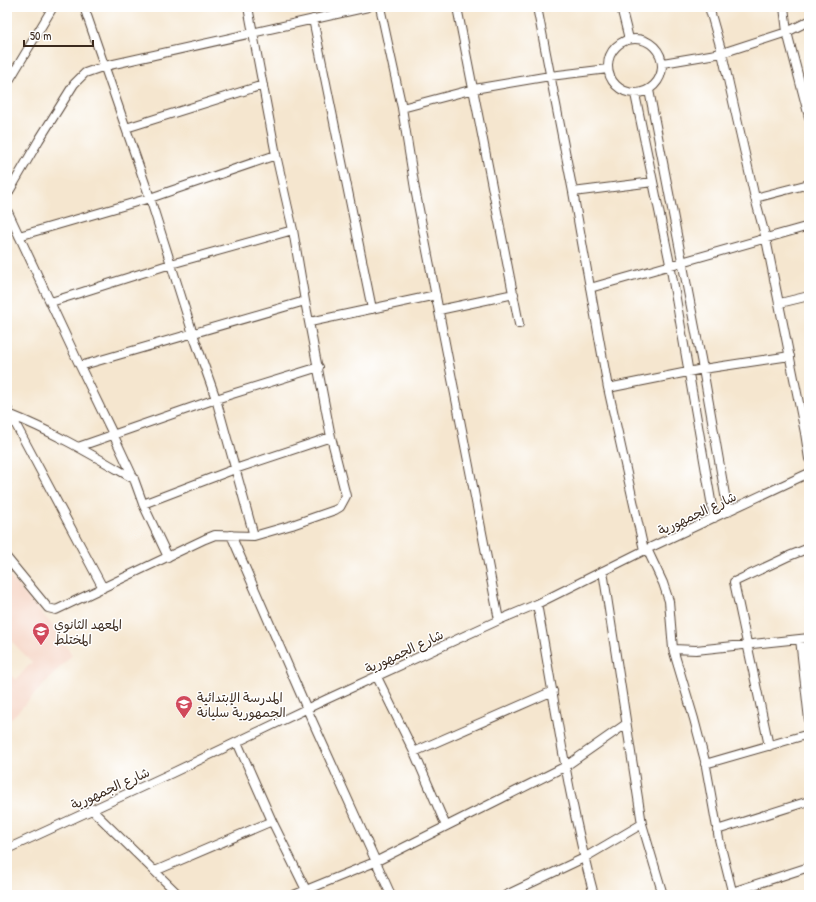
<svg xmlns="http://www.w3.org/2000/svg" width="816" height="902" font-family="'Patrick Hand','Playpen Sans Arabic',sans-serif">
	<rect width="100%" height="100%" fill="#fff"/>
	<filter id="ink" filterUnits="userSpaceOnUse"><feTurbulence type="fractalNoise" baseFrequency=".025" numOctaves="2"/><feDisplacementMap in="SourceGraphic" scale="8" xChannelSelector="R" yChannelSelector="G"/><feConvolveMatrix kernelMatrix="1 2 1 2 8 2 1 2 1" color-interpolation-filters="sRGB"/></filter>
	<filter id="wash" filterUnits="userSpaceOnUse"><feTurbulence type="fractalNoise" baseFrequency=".012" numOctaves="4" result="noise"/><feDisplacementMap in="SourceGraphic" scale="16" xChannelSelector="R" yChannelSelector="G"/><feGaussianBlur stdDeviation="0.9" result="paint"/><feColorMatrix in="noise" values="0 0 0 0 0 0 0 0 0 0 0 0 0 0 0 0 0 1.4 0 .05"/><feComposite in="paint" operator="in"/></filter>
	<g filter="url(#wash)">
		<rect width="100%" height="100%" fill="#f5e6cf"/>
		<path fill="#f5d3c2" d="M7,573L53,626L72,655L7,723V672L16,680L32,662L7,637Z"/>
	</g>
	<g filter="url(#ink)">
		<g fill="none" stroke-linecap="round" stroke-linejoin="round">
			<defs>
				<path id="street" d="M84,7L150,198L193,334L216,399L254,536
					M380,7L402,108L415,189L499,620
					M457,7L519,324
					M537,7L573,192L608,388L644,550
					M621,7L629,39
					M709,7L722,53L755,198L766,239L805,433L809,459
					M784,7L787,32L809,117
					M313,19L372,309
					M608 66a27 27 0 1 1 54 0a27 27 0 1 1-54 0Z
					M663,63L722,53L787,32L809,21
					M7,84L53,7
					M649,90L703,369L728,512
					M635,94L670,264L714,518
					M402,108L474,89L550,76L608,69
					M126,128L263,85
					M573,192L653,182
					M7,195L39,140L74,84L85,73L105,66L368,7
					M755,198L809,184
					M7,210L80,366L113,434L134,479L143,504L168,557
					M19,236L150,198L276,155
					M590,288L809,226
					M51,302L171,264L293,230
					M780,303L809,296
					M439,310L514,294
					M310,322L436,295
					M80,366L305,301
					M608,388L703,369L790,356
					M7,408L103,588
					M9,416L11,415C54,432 94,456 134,479
					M78,447L216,399L319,367
					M143,504L235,469L331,437
					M231,535L307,709L391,895
					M647,549L663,583L669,601L673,649L694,719L705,761L719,839L733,895
					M7,558L48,608L56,610L205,539L215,535L254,536L292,525L335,510L340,507L346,496L331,437L305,301L293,230L276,155L248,7
					M603,571L642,824L663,895
					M537,604C555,701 568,800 594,895
					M800,639L809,720
					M673,649L696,650L809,638
					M377,677L414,752L446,826
					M237,742L272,821L308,894
					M769,746L734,582L789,556L809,548
					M414,752L553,691
					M705,764L809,734
					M91,809L179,895
					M717,830L809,801
					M7,849L172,773L325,700L499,620L537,604L647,549L809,473
					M155,871L272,821
					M732,892L809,867
					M294,895L375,862L566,766L626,724
					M506,895L584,858L642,824"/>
			</defs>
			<use href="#street" stroke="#574639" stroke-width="10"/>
			<use href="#street" stroke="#fff" stroke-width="8"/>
		</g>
	</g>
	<defs>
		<symbol id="school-pin" viewBox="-11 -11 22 30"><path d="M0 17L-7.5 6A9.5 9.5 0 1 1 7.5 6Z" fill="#d1495b" stroke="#fff"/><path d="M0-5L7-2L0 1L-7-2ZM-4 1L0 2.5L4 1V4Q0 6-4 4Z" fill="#fff"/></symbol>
	</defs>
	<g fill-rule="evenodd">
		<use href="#school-pin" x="31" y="621" width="20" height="27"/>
		<use href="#school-pin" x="174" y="694" width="20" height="27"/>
	</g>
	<g text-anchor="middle" stroke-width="3" stroke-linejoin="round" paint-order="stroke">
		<g font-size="13" fill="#3b2a1e" stroke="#fff">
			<text transform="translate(697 513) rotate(-25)" y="5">شارع الجمهورية</text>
			<text transform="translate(404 651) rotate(-25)" y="5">شارع الجمهورية</text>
			<text transform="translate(110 788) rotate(-24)" y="5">شارع الجمهورية</text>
		</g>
		<g font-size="13" fill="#3b2a1e" stroke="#fff" text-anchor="start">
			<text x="54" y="629">المعهد الثانوي<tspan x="54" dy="15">المختلط</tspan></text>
			<text x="197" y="702">المدرسة الإبتدائية<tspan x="197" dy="15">الجمهورية سليانة</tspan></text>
		</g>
	</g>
	<rect width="816" height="902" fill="none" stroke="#fff" stroke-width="24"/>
	<path d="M24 40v6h69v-6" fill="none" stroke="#3b2a1e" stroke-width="2"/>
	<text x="30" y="40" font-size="12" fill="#3b2a1e" stroke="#ffffff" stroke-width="3" paint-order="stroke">50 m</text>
</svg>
